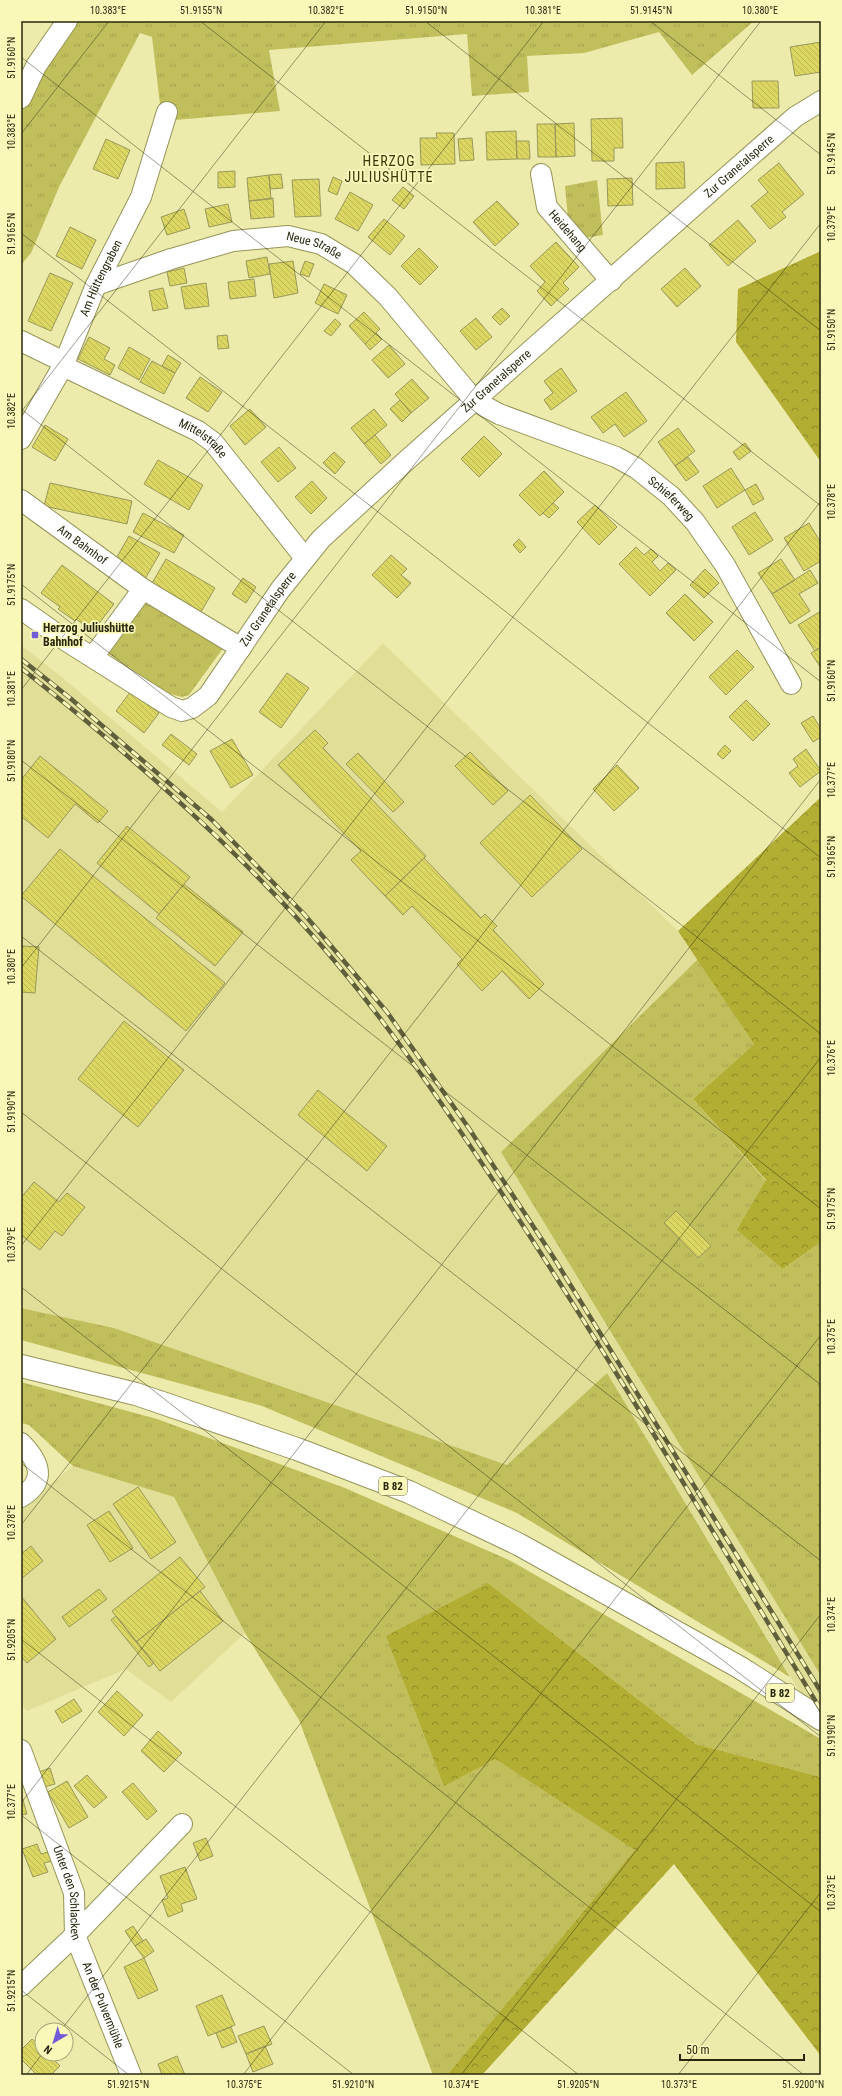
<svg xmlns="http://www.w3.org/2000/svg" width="842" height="2096" font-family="'Roboto Condensed',sans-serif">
	<defs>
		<pattern id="grass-tufts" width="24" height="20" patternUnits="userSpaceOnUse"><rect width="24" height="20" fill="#c1be5c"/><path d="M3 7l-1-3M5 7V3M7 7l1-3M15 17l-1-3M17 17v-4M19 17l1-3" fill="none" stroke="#a6a34f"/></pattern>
		<pattern id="forest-crowns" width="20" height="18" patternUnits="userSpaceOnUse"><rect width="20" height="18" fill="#b2ad33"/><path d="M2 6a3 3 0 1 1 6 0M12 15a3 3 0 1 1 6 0" fill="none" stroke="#918d2a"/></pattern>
		<pattern id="building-back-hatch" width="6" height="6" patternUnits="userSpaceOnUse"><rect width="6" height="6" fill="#dbd762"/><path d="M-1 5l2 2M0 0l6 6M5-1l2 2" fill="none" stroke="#bcb954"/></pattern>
	</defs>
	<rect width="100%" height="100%" fill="#ecebac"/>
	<path fill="#e0de97" d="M383,643L678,931L698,959L501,1152L821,1676V1727L607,1373L507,1465L114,1328L21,1308V645L63,678L222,812Z
		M73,1466L174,1497L245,1633L171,1702L126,1669L27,1711L21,1704V1507Z"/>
	<path fill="url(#grass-tufts)" d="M76,21H754L692,75L659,32L584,53L527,56L529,92L472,96L467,34L269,50L280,111L175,120L161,112L152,37L140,33L60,185L31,253L21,265V111L26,95Z
		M597,180L603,235L584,238L568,219L565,186Z
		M146,599L224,647L189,695L182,697L167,693L108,653Z
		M698,959L754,1044L693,1099L766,1181L783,1269L821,1242V1676L501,1152Z
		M21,1308L114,1328L507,1465L607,1373L790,1677L517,1513L262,1406L21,1340Z
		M21,1382L157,1419L345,1488L511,1561L821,1739V1777L696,1744L488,1583L495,1759L636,1850L447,2075H433L299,1720L245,1633L174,1497L73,1466L29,1425L21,1423Z"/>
	<path fill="url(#forest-crowns)" d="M821,251V462L736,342L738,289Z
		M821,797V1242L783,1269L737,1230L766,1180L693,1099L754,1044L678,931Z
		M488,1583L696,1744L821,1777V2056L674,1864L482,2075H447L635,1850L495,1759L444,1786L386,1636Z"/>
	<path fill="url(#building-back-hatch)" stroke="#99985b" d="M821,42V72L795,76L790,47Z
		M752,81H778L779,108H753Z
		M622,118L623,148H614V161H592L591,119Z
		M574,123L575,156L556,157L555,124Z
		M537,124H555L556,157H538Z
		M516,131L517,159L487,160L486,132Z
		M436,133H454L455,164L421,165L420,138H437Z
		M472,138L474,160L460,161L458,139Z
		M106,139L130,150L118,179L93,169Z
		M516,141H529L530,159H517Z
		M684,162L685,188L656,189V163Z
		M779,163L804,194L782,212L786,217L770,229L751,206L768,192L758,180Z
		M235,171V187L218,188V172Z
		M281,174L283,188L270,189L269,175Z
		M269,175L271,199L249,201L247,178Z
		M333,177L342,181L337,195L328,191Z
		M632,178L633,205L608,206L607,179Z
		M319,179L321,216L295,217L292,180Z
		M403,187L414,196L404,209L392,200Z
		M350,192L373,205L358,231L335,219Z
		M273,198L274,217L251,219L249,201Z
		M497,201L519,224L495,246L473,222Z
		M228,204L232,222L209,227L205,209Z
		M184,209L190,228L167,235L161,217Z
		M384,219L405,236L390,255L368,237Z
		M738,220L756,241L728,266L709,245Z
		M70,227L96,240L82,269L56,256Z
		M556,242L579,267L563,283L569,289L551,306L537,291L545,282L530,266Z
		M419,248L438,267L420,285L401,266Z
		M267,257L270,274L249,278L246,261Z
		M293,261L298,293L274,298L269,264Z
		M305,261L314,264L309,277L300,274Z
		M184,268L187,283L170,286L167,272Z
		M685,268L701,286L677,307L661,289Z
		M50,273L73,283L51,331L28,321Z
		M254,279L256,296L230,299L228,282Z
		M206,283L209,306L185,309L181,287Z
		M324,284L347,295L338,314L315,303Z
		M163,288L168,308L153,311L149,291Z
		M502,308L510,316L500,325L492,317Z
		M364,312L380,329L365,344L349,326Z
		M476,318L492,337L476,350L460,331Z
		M335,319L341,324L331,336L324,331Z
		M376,333L382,339L370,350L365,344Z
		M227,335L229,348L218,349L217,336Z
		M89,337L110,348L104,359L115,365L110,375L78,359Z
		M389,345L405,364L388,378L372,360Z
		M129,347L150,359L139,380L118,368Z
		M168,355L181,363L175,373L162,366Z
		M152,361L175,373L164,394L140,382Z
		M561,368L577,391L551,410L544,400L553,393L544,381Z
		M200,377L222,392L208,412L186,398Z
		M412,379L429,398L411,413L395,394Z
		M626,392L647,421L624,437L615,424L603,433L591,417Z
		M400,400L411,413L402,422L390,409Z
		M250,409L266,427L245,445L230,426Z
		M374,409L387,425L364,444L351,428Z
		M45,425L68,439L55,461L32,447Z
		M678,428L695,451L675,466L658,442Z
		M375,435L391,455L381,464L364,444Z
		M484,436L502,454L479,477L461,459Z
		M745,443L751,451L739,460L733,452Z
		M279,447L296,468L278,482L261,462Z
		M334,452L345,462L335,474L323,463Z
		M688,457L699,472L686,481L675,466Z
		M158,460L203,485L189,510L144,484Z
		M731,468L745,490L717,508L703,486Z
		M544,471L564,492L540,516L519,495Z
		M312,481L327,498L311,514L295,497Z
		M50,483L132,501L127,524L44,506Z
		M756,484L764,499L753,505L745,490Z
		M553,503L559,508L549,518L543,513Z
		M595,505L617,527L599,545L577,522Z
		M755,512L773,540L749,555L732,527Z
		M143,513L184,535L174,553L133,532Z
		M809,523L821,543V561L804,571L784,538Z
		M129,536L160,553L145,579L114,562Z
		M519,539L526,547L520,553L513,545Z
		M636,547L644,555L651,549L658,556L652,562L660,571L668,563L676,570L650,596L619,564Z
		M391,555L407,569L401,575L411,583L397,598L372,575Z
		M166,559L215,588L201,612L152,583Z
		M781,559L795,580L772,594L758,573Z
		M62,565L114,604L93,631L76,619L75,621L58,609L60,607L41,593Z
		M705,569L719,583L704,598L690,585Z
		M810,570L818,583L799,594L810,611L790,624L772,594Z
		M243,578L256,587L246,603L232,594Z
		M685,594L713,622L694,641L666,613Z
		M821,611V647L815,651L798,625Z
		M821,647V668L811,653Z
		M737,650L754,667L726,695L709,677Z
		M287,673L309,688L281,728L259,712Z
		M131,691L159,713L144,733L116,711Z
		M746,700L770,724L753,741L729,717Z
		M813,716L821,729V737L813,742L801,723Z
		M315,730L328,743L323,748L426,856L385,896L351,860L361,851L278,765Z
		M171,734L197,754L189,765L162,745Z
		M232,739L253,775L231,788L210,751Z
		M725,745L731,751L723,759L717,754Z
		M806,749L821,771L800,787L789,773L798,766L793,759Z
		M470,752L508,791L493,805L455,766Z
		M358,753L404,802L393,812L346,764Z
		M40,756L108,811L98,823L75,804L48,838L21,816V780Z
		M617,765L639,788L614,811L593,789Z
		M530,795L582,849L532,897L480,843Z
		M127,826L190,877L159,914L97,863Z
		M60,849L225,983L186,1031L21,896Z
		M424,858L481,918L485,914L497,926L493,930L544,984L529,999L502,971L482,991L457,964L462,959L412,906L403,915L385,896Z
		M184,884L243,932L215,966L156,918Z
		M21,946L39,947L35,993L21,992Z
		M124,1021L184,1070L138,1127L78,1079Z
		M318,1090L387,1146L367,1171L298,1115Z
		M34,1182L59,1202L67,1193L85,1207L62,1236L55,1231L40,1250L21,1235V1198Z
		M676,1211L711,1246L698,1258L664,1223Z
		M138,1487L176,1542L151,1559L113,1504Z
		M109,1511L133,1548L110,1562L87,1525Z
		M31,1546L43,1561L21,1579V1554Z
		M180,1557L205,1587L136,1642L112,1611Z
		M99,1589L107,1599L69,1627L62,1617Z
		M200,1591L223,1621L160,1671L136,1642Z
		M21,1596L56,1639L27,1663L21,1656Z
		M116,1616L154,1663L149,1667L111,1620Z
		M117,1691L143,1715L124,1736L98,1712Z
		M74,1699L82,1711L62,1723L55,1711Z
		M158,1731L182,1753L164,1772L141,1751Z
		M50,1768L55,1784L44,1787L39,1772Z
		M87,1775L107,1797L94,1808L74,1786Z
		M67,1781L88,1817L69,1828L48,1792Z
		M133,1783L157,1811L147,1820L122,1792Z
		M21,1793L27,1814L21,1815Z
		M206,1838L213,1856L200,1861L193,1843Z
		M37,1844L41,1854L48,1852L52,1861L44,1863L48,1872L33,1877L22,1849Z
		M185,1867L197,1899L181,1904L183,1911L168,1917L162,1900L168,1898L160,1876Z
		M133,1926L143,1941L135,1946L125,1931Z
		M146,1939L154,1951L144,1958L135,1946Z
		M144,1958L158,1990L138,1999L124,1967Z
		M222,1995L235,2025L208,2036L196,2006Z
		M264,2026L272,2044L246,2054L238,2036Z
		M231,2027L237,2042L222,2048L216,2033Z
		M32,2039L42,2048V2054H48L60,2066L51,2075H37L21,2059V2050Z
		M265,2046L273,2064L253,2072L246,2054Z
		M177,2056L185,2075H162L158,2064Z"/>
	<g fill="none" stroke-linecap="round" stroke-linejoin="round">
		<defs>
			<g id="minor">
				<path d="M21,98L36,66L67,21"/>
				<path id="s1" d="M541,174L547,207L611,281"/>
				<path id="s2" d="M96,285L171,259L233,241L288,236L321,244L354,264L388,297L475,401L499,414L616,457L636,468L671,496L695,522L725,565L791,684"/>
				<path d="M21,341L64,362"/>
				<path id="s3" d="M63,366L198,431L213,442L305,558"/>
				<path id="s4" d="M21,439L63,366L96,285L141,197L167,112"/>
				<path id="s5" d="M21,500L143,589L241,648"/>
				<path id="s6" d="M21,609L68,642L171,707L182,711L192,708L208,696L280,590L321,539L407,460L721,182L795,117L821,101"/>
				<path d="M93,657L143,589"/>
				<path d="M21,1443C40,1462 47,1481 21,1497"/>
				<path id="s7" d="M21,1750L74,1893L75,1935L131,2075"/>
				<path d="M21,1986L75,1935L182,1824"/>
			</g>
			<path id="highway" d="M21,1366L136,1394L297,1449L409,1492L518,1544L739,1667L821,1719"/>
		</defs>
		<use href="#minor" stroke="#969559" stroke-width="22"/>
		<use href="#highway" stroke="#969559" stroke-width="24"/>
		<use href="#minor" stroke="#fff" stroke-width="20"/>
		<use href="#highway" stroke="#fff" stroke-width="22"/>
		<defs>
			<path id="rail" d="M21,659L70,698L212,820L304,914L387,1012L468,1127L552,1255L821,1692
				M21,668C118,745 213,827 297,918C375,1003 440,1100 503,1195C614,1364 716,1538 821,1710"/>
		</defs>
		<use href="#rail" stroke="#605f3b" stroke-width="4.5"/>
		<use href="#rail" stroke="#f9f8b9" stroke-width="3" stroke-dasharray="9" stroke-linecap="butt"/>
	</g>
	<path fill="none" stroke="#28270e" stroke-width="1" stroke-opacity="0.45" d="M200,21L821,506M425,21L821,331M650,21L821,155M21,57L821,682M21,134L109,21M21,233L821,858M21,409L821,1034M21,412L326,21M21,584L821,1209M21,690L544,21M21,760L821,1385M21,936L821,1561M21,968L761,21M21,1112L821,1737M21,1246L821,223M21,1287L821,1912M21,1463L804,2075M21,1525L821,501M21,1639L579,2075M21,1803L821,779M21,1815L354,2075M21,1990L129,2075M61,2030L821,1057M26,2075L42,2054M243,2075L821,1335M461,2075L821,1614M678,2075L821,1892"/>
	<rect fill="#715bd6" stroke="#f9f8b9" stroke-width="1.5" x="31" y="631" width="8" height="8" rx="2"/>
	<g text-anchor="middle" stroke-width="3.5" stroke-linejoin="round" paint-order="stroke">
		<g fill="#f9f8b9" stroke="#676641" stroke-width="1">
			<rect x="379" y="1477" width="28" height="18" rx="3"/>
			<rect x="766" y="1684" width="28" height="18" rx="3"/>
		</g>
		<g font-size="11" font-weight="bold" fill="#28270e">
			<text x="393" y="1490">B 82</text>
			<text x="780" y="1697">B 82</text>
		</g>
		<g font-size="12" fill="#28270e" stroke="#f9f8b9">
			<text dy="4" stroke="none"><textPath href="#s6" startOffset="975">Zur Granetalsperre</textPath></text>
			<text dy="4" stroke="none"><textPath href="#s1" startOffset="65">Heidehang</textPath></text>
			<text dy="4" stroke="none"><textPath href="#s2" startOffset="227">Neue Straße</textPath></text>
			<text dy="4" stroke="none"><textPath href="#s4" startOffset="180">Am Hüttengraben</textPath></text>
			<text dy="4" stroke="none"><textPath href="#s6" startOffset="651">Zur Granetalsperre</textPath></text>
			<text dy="4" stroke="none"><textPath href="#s3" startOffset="158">Mittelstraße</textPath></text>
			<text dy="4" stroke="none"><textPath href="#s2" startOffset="676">Schieferweg</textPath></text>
			<text dy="4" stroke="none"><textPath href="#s5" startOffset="76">Am Bahnhof</textPath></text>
			<text dy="4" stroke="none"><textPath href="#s6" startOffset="327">Zur Granetalsperre</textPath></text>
			<text dy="4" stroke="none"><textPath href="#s7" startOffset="151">Unter den Schlacken</textPath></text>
			<text dy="4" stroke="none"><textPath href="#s7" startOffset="270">An der Pulvermühle</textPath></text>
		</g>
		<g font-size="12" font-weight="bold" fill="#28270e" stroke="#f9f8b9" text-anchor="start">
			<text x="43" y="632">Herzog Juliushütte<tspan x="43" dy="14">Bahnhof</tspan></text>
		</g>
		<g font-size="14" letter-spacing="1" fill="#393707" stroke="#f9f8b9">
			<text x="389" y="166">HERZOG<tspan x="389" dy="16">JULIUSHÜTTE</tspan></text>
		</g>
	</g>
	<rect width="842" height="2096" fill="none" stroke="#f9f8b9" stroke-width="44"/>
	<g transform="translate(54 2042) rotate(218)"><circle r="19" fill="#f9f8b9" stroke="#a5a475"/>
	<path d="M0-3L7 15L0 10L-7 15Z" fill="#715bd6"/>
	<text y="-6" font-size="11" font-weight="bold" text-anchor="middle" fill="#28270e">N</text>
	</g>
	<path d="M680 2054v6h124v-6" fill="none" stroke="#28270e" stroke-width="2"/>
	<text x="686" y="2054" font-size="12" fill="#28270e" stroke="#f9f8b9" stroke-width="3" paint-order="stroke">50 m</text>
	<rect x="22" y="22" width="798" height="2052" fill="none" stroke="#28270e" stroke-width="1.5"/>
	<g font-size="10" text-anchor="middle" fill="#28270e">
		<text x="108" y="14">10.383°E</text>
		<text x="201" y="14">51.9155°N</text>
		<text x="326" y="14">10.382°E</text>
		<text x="426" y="14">51.9150°N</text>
		<text x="543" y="14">10.381°E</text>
		<text x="651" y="14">51.9145°N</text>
		<text x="760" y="14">10.380°E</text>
		<text transform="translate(11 58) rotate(-90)" y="4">51.9160°N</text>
		<text transform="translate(11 132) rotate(-90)" y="4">10.383°E</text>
		<text transform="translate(831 154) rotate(-90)" y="4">51.9145°N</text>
		<text transform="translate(831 224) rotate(-90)" y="4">10.379°E</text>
		<text transform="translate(11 234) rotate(-90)" y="4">51.9165°N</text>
		<text transform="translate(831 330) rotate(-90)" y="4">51.9150°N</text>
		<text transform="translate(11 411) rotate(-90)" y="4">10.382°E</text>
		<text transform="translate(831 502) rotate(-90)" y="4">10.378°E</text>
		<text transform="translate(11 585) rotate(-90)" y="4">51.9175°N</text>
		<text transform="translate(831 681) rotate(-90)" y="4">51.9160°N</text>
		<text transform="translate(11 689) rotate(-90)" y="4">10.381°E</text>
		<text transform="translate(11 761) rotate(-90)" y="4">51.9180°N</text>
		<text transform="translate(831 780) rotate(-90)" y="4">10.377°E</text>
		<text transform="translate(831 857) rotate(-90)" y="4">51.9165°N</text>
		<text transform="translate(11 967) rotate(-90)" y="4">10.380°E</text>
		<text transform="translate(831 1058) rotate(-90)" y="4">10.376°E</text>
		<text transform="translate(11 1112) rotate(-90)" y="4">51.9190°N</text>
		<text transform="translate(831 1209) rotate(-90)" y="4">51.9175°N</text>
		<text transform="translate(11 1245) rotate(-90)" y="4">10.379°E</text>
		<text transform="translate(831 1337) rotate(-90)" y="4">10.375°E</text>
		<text transform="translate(11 1523) rotate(-90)" y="4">10.378°E</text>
		<text transform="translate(831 1615) rotate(-90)" y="4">10.374°E</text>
		<text transform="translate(11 1640) rotate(-90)" y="4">51.9205°N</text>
		<text transform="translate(831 1736) rotate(-90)" y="4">51.9190°N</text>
		<text transform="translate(11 1802) rotate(-90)" y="4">10.377°E</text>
		<text transform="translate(831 1893) rotate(-90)" y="4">10.373°E</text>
		<text transform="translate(11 1991) rotate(-90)" y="4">51.9215°N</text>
		<text x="128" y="2088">51.9215°N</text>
		<text x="244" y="2088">10.375°E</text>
		<text x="353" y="2088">51.9210°N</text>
		<text x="461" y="2088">10.374°E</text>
		<text x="578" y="2088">51.9205°N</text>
		<text x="679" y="2088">10.373°E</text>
		<text x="803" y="2088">51.9200°N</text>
	</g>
</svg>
